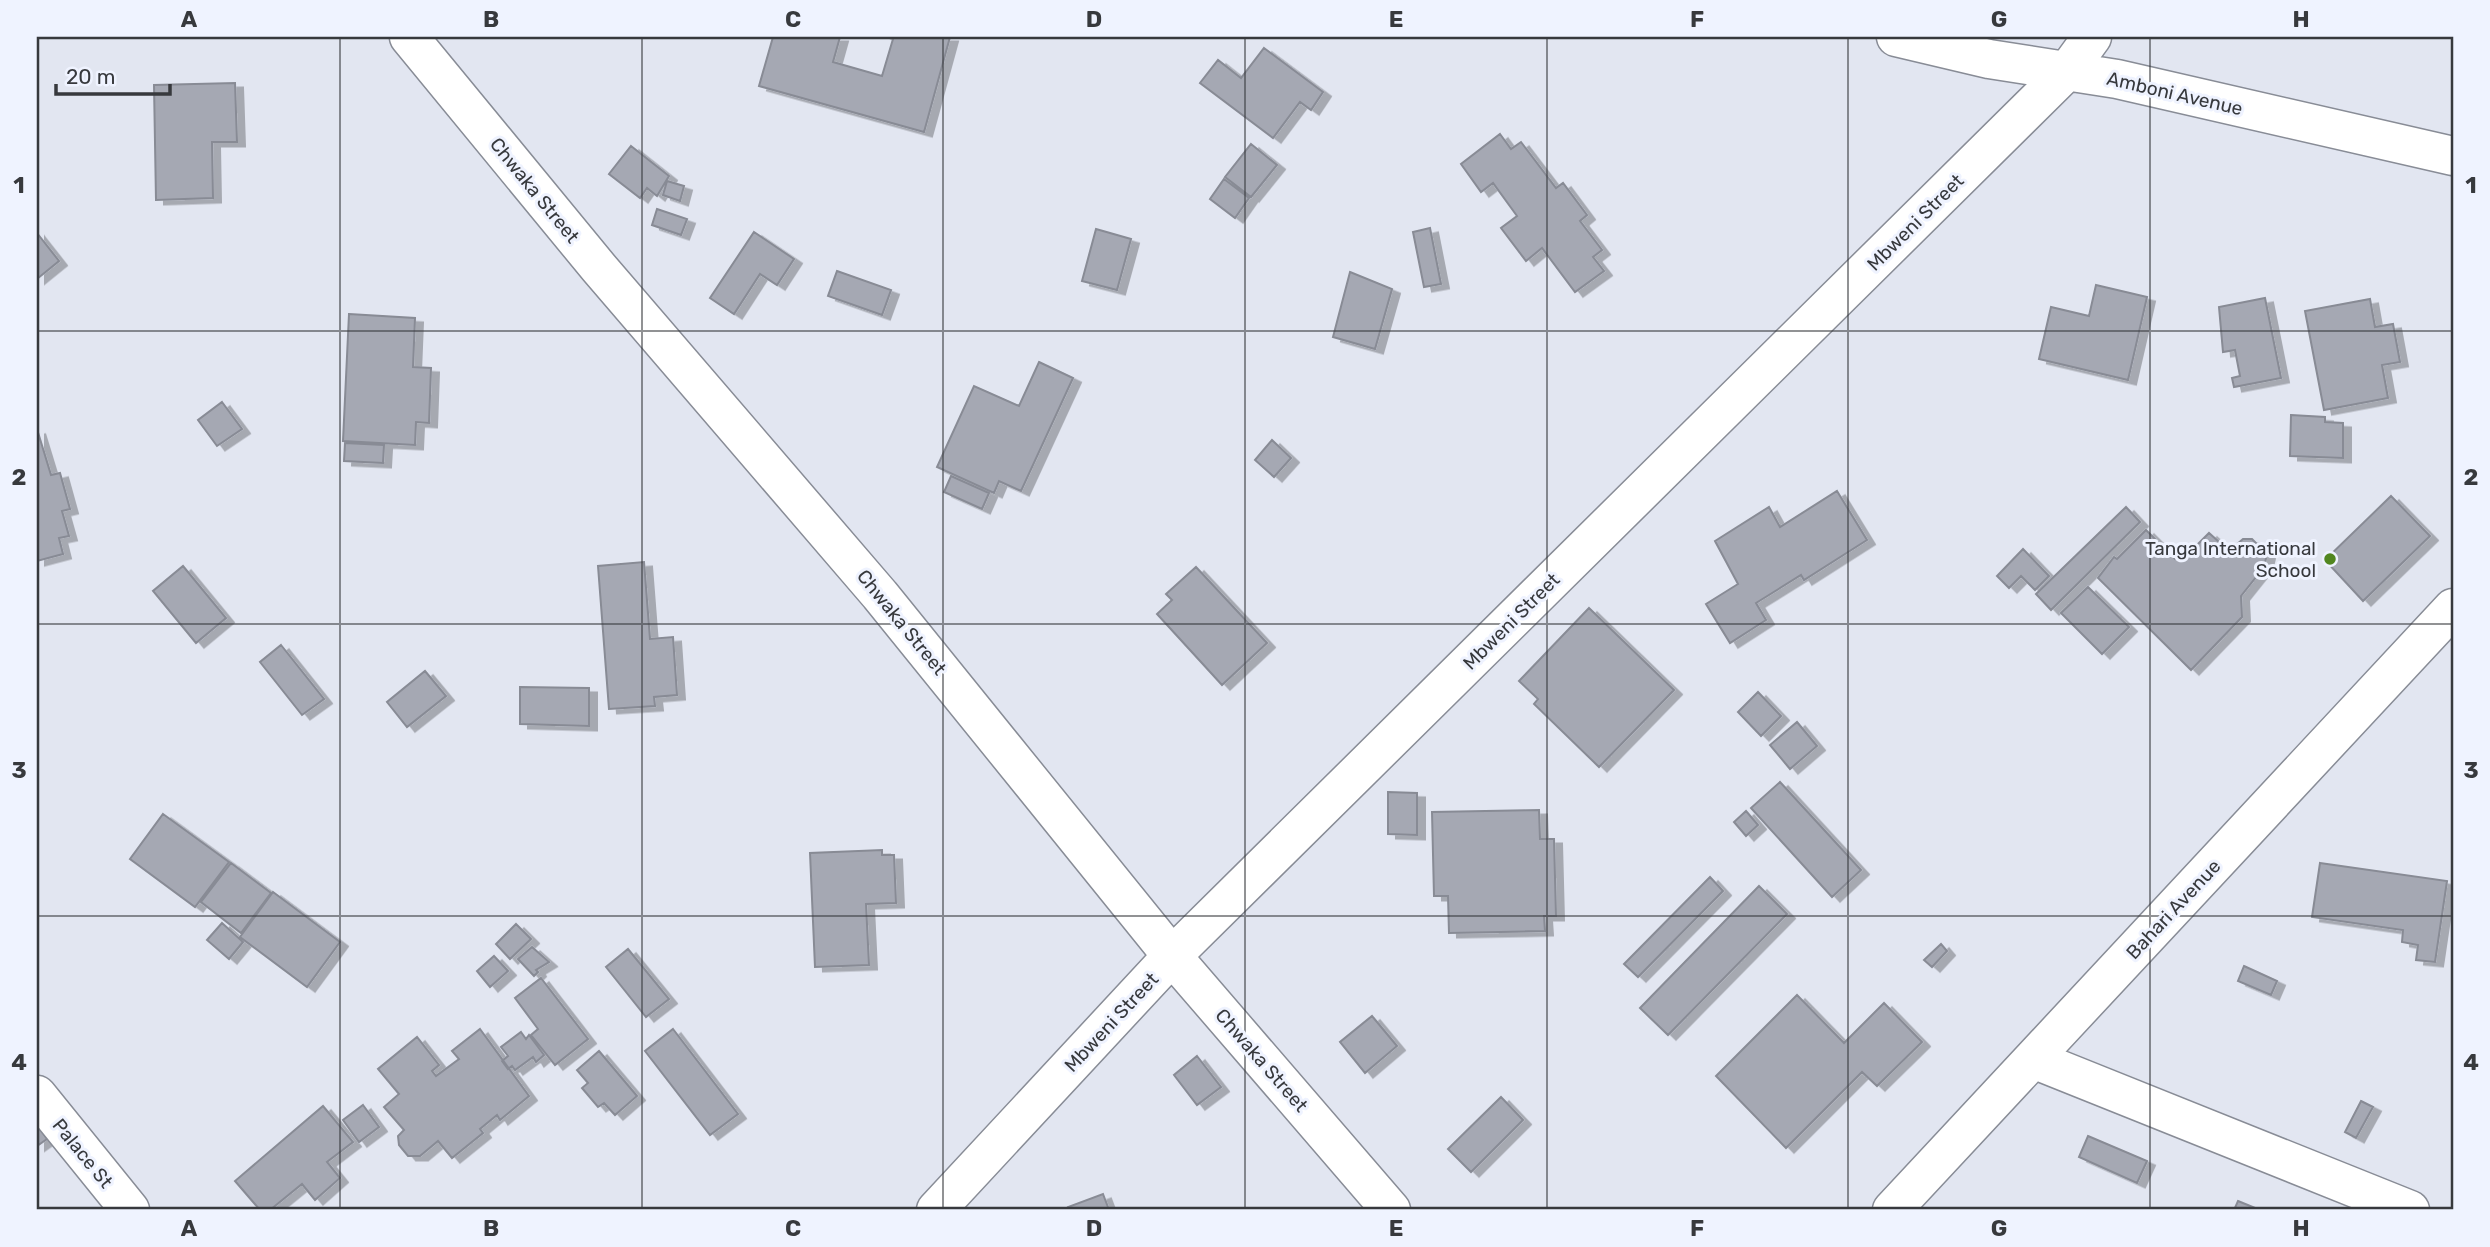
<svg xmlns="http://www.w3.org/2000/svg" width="2490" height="1247" font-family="Rubik,sans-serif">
	<defs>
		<filter id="shadow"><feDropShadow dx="8" dy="4.5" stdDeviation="0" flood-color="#0004"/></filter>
	</defs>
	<rect width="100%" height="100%" fill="#e2e6f1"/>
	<path fill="#a5a8b3" stroke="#888b95" stroke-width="2" filter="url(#shadow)" d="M773,37H840L833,62L882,76L893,39L886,37H950L924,132L759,86Z
		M1264,48L1323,92L1311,110L1300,102L1273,138L1200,83L1218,60L1241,78Z
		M235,83L237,142H212L213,198L156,200L154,85Z
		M1500,134L1511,149L1521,142L1556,188L1563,183L1587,215L1580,221L1602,250L1593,257L1604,271L1575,292L1542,248L1526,261L1501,228L1517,216L1493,183L1481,192L1461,164Z
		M1251,144L1277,165L1251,197L1225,177Z
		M631,146L669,176L657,196L647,188L640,198L609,174Z
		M1224,179L1249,198L1235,218L1210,199Z
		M667,181L684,186L680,201L663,195Z
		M657,209L687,219L681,235L652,225Z
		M1430,228L1441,284L1424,287L1413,232Z
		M1096,229L1131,239L1117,290L1082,281Z
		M754,232L794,259L777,285L760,274L734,314L710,298Z
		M37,233L59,261L37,279Z
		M837,271L891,290L882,315L828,296Z
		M1350,272L1392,289L1375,349L1333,337Z
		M2096,285L2147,297L2128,380L2039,359L2051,307L2089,316Z
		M2265,298L2281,378L2234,387L2232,378L2240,376L2235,350L2223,352L2219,307Z
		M2370,299L2375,327L2393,324L2400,362L2382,365L2388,398L2324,410L2305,311Z
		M349,314L415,318L413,367L431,368L429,423L416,422L415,445L343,441Z
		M1039,362L1073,378L1021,491L999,481L994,493L937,467L974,386L1019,406Z
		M222,402L242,429L217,446L198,420Z
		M2291,415L2325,417V422L2343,423V458L2290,456Z
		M37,429L51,475L60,473L70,509L62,511L69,536L59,538L63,554L37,561Z
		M1272,440L1291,458L1274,477L1255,460Z
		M345,443L384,445L383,463L344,461Z
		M951,476L989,493L982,509L944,492Z
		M1837,491L1867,540L1804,580L1801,575L1756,603L1766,620L1730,643L1706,604L1738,584L1715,541L1769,507L1780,527Z
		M2391,496L2430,536L2363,601L2325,560Z
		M2126,507L2140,522L2051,610L2036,594Z
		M2146,530L2175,559L2182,553L2186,556L2209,533L2229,551L2243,539H2252L2267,554L2264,567L2241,596L2242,617L2191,670L2098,578L2114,557L2117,559Z
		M2023,549L2049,576L2035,590L2021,576L2009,588L1997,576Z
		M644,562L650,639L673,637L677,695L654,697L655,706L609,709L598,566Z
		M183,566L226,618L196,643L153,591Z
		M1196,567L1267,643L1222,685L1157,614L1172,600L1166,594Z
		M2088,587L2129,627L2102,654L2061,613Z
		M1589,608L1674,690L1599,767L1534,704L1538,699L1519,681Z
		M281,645L324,699L302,715L260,662Z
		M425,671L446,696L407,727L387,702Z
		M520,687L589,688V726L520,724Z
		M1758,692L1781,716L1761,736L1738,712Z
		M1797,722L1817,746L1790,769L1770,745Z
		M1780,782L1861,870L1832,897L1751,808Z
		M1388,792L1417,793V835L1388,834Z
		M1539,810L1540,839H1554L1556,916H1544L1545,931L1449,933L1448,896H1434L1432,812Z
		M1746,811L1758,825L1746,836L1734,822Z
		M163,814L229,862L195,907L130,859Z
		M882,850V855H894L896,903L866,904L869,965L815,967L810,853Z
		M231,863L271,893L241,933L201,902Z
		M2320,863L2447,881L2435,962L2416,960L2418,945L2402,942L2403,930L2312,917Z
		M1710,877L1723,891L1638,977L1624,964Z
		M1759,886L1787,914L1668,1035L1640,1008Z
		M273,892L340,942L307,987L240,937Z
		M222,923L243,942L229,959L207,940Z
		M516,924L531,939L510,959L496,944Z
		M1941,944L1947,951L1932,967L1924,960Z
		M532,947L549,962L536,970L538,972L534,976L518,959Z
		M628,949L669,999L646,1017L606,967Z
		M494,956L508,971L490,987L477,971Z
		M2244,966L2277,981L2271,995L2238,981Z
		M541,978L588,1039L555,1065L531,1035L538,1029L515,998Z
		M1797,995L1844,1043L1884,1003L1922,1042L1877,1086L1862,1072L1786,1148L1716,1076Z
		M1372,1016L1397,1046L1365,1073L1340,1042Z
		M480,1029L529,1096L500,1120L497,1115L480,1129L483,1133L452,1158L438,1141L420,1156H408L399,1145L398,1136L404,1130L384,1107L399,1094L378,1069L417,1037L439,1065L432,1071L436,1076L459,1059L452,1051Z
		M673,1029L738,1114L710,1135L645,1051Z
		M521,1032L526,1039L529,1035L544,1055L536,1062L533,1057L515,1070L512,1066L508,1069L502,1061L508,1056L501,1047Z
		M599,1051L637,1096L615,1115L604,1103L598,1107L582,1088L588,1083L577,1070Z
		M1197,1056L1221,1087L1197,1105L1174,1075Z
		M1501,1097L1523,1120L1471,1172L1448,1149Z
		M2361,1101L2373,1107L2356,1138L2345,1132Z
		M363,1105L379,1127L359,1142L343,1120Z
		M323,1106L353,1142L327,1162L340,1178L315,1200L302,1184L270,1210H260L235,1181Z
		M37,1123L47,1139L37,1146Z
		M2088,1136L2147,1161L2137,1183L2079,1157Z
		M1103,1194L1109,1210H1069L1068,1207Z
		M2238,1201L2260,1210H2234Z"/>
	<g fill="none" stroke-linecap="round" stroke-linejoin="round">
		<defs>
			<path id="minor" d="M409,37L599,268L880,595L1172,956L1391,1210
				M1896,37L1989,59L2117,79L2453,156
				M2033,1059L2410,1210
				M37,1095L130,1210
				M936,1210L1172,956L2068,70L2092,37
				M1892,1210L2453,608"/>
		</defs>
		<use href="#minor" stroke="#888c96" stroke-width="41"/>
		<use href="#minor" stroke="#fff" stroke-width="38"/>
	</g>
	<path fill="none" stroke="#37393d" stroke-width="2" stroke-opacity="0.55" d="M340,37V1210M642,37V1210M943,37V1210M1245,37V1210M1547,37V1210M1848,37V1210M2150,37V1210M37,331H2453M37,624H2453M37,916H2453"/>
	<circle fill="#51861f" stroke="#eff3ff" stroke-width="2.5" cx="2330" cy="559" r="7"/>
	<g text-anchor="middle" stroke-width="6" stroke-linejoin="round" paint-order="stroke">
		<g font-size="19" fill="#37393d" stroke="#eff3ff">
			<text transform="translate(2175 93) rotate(13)" y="7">Amboni Avenue</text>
			<text transform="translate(535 190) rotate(51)" y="7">Chwaka Street</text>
			<text transform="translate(1915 222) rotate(-45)" y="7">Mbweni Street</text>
			<text transform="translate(1511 621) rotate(-45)" y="7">Mbweni Street</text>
			<text transform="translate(902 622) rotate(51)" y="7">Chwaka Street</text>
			<text transform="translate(2173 909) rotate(-47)" y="7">Bahari Avenue</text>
			<text transform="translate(1111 1022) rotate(-47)" y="7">Mbweni Street</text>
			<text transform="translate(1262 1060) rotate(49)" y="7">Chwaka Street</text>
			<text transform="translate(83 1153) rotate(51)" y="7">Palace St</text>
		</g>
		<g font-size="19" fill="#37393d" stroke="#eff3ff" text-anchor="end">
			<text x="2316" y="555">Tanga International<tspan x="2316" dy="22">School</tspan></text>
		</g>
	</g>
	<rect width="2490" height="1247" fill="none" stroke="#eff3ff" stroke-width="77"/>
	<path d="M56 84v10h114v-10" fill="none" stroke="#37393d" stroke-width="3.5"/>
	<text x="66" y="84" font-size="21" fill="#37393d" stroke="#eff3ff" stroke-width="5" paint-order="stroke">20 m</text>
	<rect x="38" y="38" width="2414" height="1170" fill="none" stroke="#37393d" stroke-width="2.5"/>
	<g font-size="23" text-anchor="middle" font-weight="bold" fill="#37393d">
		<text x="189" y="27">A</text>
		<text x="491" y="27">B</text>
		<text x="793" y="27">C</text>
		<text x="1094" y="27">D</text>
		<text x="1396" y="27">E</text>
		<text x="1697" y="27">F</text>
		<text x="1999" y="27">G</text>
		<text x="2301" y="27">H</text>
		<text x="19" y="193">1</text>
		<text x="2471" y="193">1</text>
		<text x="19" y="485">2</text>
		<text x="2471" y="485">2</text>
		<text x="19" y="778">3</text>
		<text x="2471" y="778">3</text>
		<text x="19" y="1070">4</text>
		<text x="2471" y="1070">4</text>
		<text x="189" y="1236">A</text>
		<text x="491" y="1236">B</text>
		<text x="793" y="1236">C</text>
		<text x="1094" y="1236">D</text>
		<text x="1396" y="1236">E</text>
		<text x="1697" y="1236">F</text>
		<text x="1999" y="1236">G</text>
		<text x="2301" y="1236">H</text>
	</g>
</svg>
